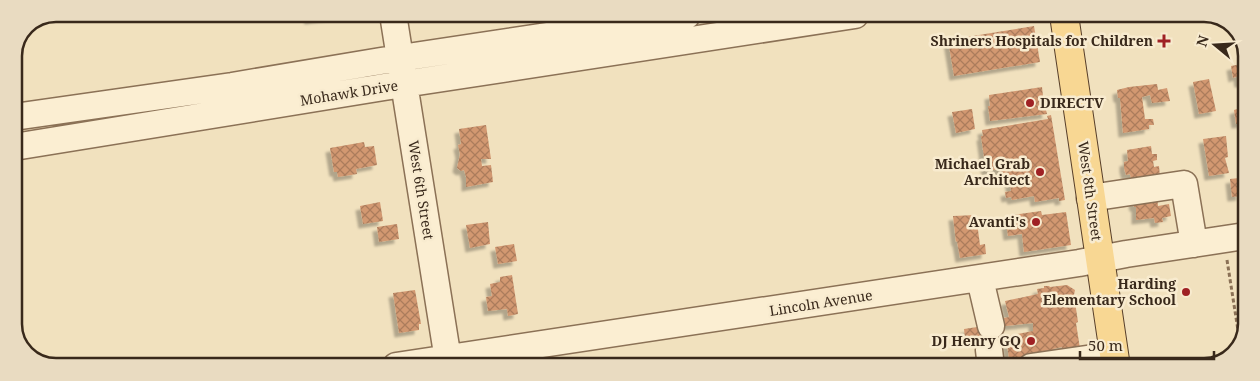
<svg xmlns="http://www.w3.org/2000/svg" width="1260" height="381" font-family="'Noto Serif',serif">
	<defs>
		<pattern id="building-cross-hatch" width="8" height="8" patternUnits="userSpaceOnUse" patternTransform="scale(1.25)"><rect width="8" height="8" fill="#d29871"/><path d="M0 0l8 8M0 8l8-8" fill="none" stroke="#ab7c5c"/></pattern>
		<filter id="shadow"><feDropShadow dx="-4.5" dy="4.5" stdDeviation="1" flood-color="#0004"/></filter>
	</defs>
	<rect width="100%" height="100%" fill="#f1e1be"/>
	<path fill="url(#building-cross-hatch)" filter="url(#shadow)" d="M308,14H337V16L309,20Z
		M1034,26L1040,62L954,76L948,40Z
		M1246,63V83H1239L1238,76L1233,78L1231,66Z
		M1209,79L1216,111L1199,114L1193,82Z
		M1157,84L1158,90L1167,88L1170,101L1152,103L1150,95L1142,97L1145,119H1153L1154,125H1149V129L1123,133L1120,98H1118L1117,90L1129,87Z
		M1042,87L1043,96L1048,100L1045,106L1047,114L990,121L988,106H990L989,95Z
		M1246,106V123L1236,124L1234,110Z
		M972,109L975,129L956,133L952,112Z
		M1051,115L1065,200L1059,201V198L1035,202L1034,196L1012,200L1011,197L1006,198L1005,192L1011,191L1008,173L1001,174L1000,169L986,171L981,136H983L982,130L1048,119L1047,116Z
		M486,125L491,159H481L482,166L491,165L493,182L466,187V177L464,170L461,171L457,168L460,154L458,145L461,144L459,129Z
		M1226,136L1228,157L1225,158L1229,173L1209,176L1203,139Z
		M364,142L365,147L374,146L377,165L356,169L357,174L338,177L337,172H334L330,148Z
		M1151,146L1152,154H1157V160L1153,161L1154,167L1159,166L1160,177L1132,185L1130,174L1126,175L1124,168V162L1128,161L1127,150Z
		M1239,178L1241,196L1232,197L1230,179Z
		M1157,194L1158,206L1169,204L1171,216L1162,218L1163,222L1155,223L1154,218L1136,220V207H1134L1133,201Z
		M380,202L383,221L363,224L360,206Z
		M1041,211L1042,215L1066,212L1071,245L1024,252L1022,234L1008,236L1005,216Z
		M976,215L980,245L985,244L986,254L960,258L957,241L956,242L953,216Z
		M488,222L490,244L470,248L466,225Z
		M397,224L399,239L379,242L377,227Z
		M514,244L517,261L498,264L495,247Z
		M512,275L518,314L508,316L507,309L488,311L486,297L492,296L490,284L500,282V277Z
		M1067,285L1075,290L1074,295L1078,322L1076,323L1081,355L1063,357L1062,347L1053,349V351L1009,359L1006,336L1033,331V323L1005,326L1004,318L1009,317L1005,301L1038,294L1037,289L1044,288V286H1049L1050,287Z
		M415,290L421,324H419V330L399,333L393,293Z
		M984,326L985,337L965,339L964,329Z"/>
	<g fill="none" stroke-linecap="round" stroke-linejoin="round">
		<defs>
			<path id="minor" d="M393,14L449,366
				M14,117L232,86L381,61L687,15
				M14,147L384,87L855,15
				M1090,198L1184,184L1194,244
				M980,279L991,326
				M989,350L991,367
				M396,366L1079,263L1126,254L1245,236
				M1031,367L1114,355"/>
			<path id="major" d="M1064,15L1116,367"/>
		</defs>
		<use href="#minor" stroke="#8b7156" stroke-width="29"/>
		<use href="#major" stroke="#583f2a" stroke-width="30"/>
		<path stroke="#8b7156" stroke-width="3" stroke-dasharray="4 2.5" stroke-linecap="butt" d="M1227,260L1240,343"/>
		<use href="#minor" stroke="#fbeed2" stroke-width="26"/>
		<use href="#major" stroke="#f8d793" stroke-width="28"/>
	</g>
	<g fill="#9f2124" stroke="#f8ebcf" stroke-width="2">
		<path d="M1161.5 33.5h5v5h5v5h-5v5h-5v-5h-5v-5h5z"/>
		<circle cx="1030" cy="103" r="5"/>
		<circle cx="1040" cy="172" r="5"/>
		<circle cx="1036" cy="222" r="5"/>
		<circle cx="1186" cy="292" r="5"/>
		<circle cx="1031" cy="341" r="5"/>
	</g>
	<g text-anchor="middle" stroke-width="5" stroke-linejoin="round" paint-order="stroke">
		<g font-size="14" font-weight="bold" fill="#39291b" stroke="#f8ebcf" text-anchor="end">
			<text x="1153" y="46">Shriners Hospitals for Children</text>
			<text x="1040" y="108" text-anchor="start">DIRECTV</text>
			<text x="1030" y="169">Michael Grab<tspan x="1030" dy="16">Architect</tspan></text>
			<text x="1026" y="227">Avanti's</text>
			<text x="1176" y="289">Harding<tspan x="1176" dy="16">Elementary School</tspan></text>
			<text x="1021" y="346">DJ Henry GQ</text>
		</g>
		<g font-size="14" fill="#39291b" stroke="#f8ebcf">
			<text transform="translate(349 93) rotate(-9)" y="5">Mohawk Drive</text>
			<text transform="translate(421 190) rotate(81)" y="5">West 6th Street</text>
			<text transform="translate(1090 191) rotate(82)" y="5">West 8th Street</text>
			<text transform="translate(821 303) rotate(-9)" y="5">Lincoln Avenue</text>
		</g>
	</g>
	<path d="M0 0H1260V381H0ZM56 22H1204A34 34 0 0 1 1238 56V324A34 34 0 0 1 1204 358H56A34 34 0 0 1 22 324V56A34 34 0 0 1 56 22Z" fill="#e9dbc1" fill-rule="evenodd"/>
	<path fill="none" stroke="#39291b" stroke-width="2.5" d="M56 22H1204A34 34 0 0 1 1238 56V324A34 34 0 0 1 1204 358H56A34 34 0 0 1 22 324V56A34 34 0 0 1 56 22Z"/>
	<g transform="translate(1215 45) rotate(288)" stroke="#f8ebcf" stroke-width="4" paint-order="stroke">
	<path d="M0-4L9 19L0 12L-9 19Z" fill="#39291b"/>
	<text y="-8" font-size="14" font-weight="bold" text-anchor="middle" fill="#39291b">N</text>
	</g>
	<path d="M1080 351v8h134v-8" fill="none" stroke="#39291b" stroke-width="2.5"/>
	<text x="1088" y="351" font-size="15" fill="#39291b" stroke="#f8ebcf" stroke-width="4" paint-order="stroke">50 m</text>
</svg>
